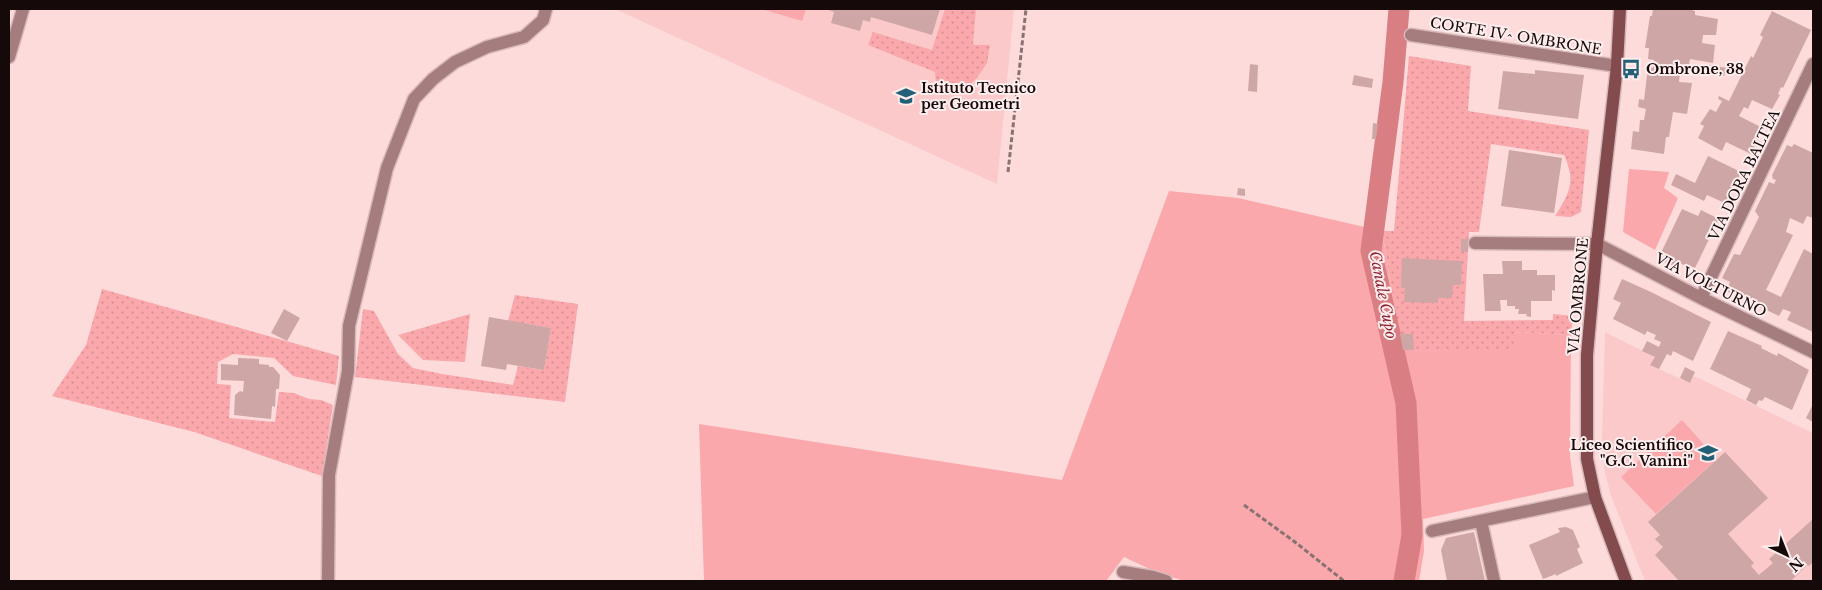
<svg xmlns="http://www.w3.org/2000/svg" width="1822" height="590" font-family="'Libre Baskerville',serif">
	<defs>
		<pattern id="garden-dots" width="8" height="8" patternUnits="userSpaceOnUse" patternTransform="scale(1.25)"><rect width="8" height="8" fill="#faa8ab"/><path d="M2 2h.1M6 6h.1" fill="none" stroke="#d68f92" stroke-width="1.8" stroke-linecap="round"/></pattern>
	</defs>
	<rect width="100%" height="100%" fill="#fddbdb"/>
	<path fill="#fbc9ca" d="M615,9H1014L997,184Z
		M1605,332L1655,357L1651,365L1659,369L1690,383L1694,376L1813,433V581H1645L1610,493L1604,467L1602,440Z"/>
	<path fill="#faa8ab" d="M761,9H806L802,21Z
		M1629,169L1669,172L1664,188L1678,198L1655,250L1623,232Z
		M1169,191L1238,198L1382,231L1402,351L1514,349V332L1571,335L1570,456L1574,486L1423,519L1424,551L1419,581H1184L1156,572L1124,557L1106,581H704L699,424L1062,480Z
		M1682,420L1717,459L1656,514L1621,477Z"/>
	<path fill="url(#garden-dots)" d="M945,9H976L973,45H990L987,63L976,79L965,88L946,91L936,86L935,72L868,45L873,32L932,50Z
		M1409,56L1471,66L1468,111L1589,130L1581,212L1571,217L1555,216C1570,192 1576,182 1564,155L1491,144L1479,232H1469L1464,321L1553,320V314L1573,316L1571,335L1514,332V350L1402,351L1382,231H1394Z
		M102,289L339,356L336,385L293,376L274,358L233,354L218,362L217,384L231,385L229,418L275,422L279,392L294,393L309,399L321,400L333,405L322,476L194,432L52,396L86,345Z
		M515,295L578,304L565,402L355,377L363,309L374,311L398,354L413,368L442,374L513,385L518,366L544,370L551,328L508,321Z
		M470,314L465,362L423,360L398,335Z"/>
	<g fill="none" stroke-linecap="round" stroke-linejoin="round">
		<path stroke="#d97e82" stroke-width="21" d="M1399,9L1393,82L1371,251L1406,403L1412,535L1404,581"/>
	</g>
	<path fill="#cea6a6" d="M825,9H940L932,35L871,17L870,22L863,20L860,31L831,23L834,12Z
		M1653,9H1694L1693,11H1695V15L1718,19L1716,35H1703L1702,43L1715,45L1713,63L1690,59L1689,65L1681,64L1679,82L1692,83L1687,114L1673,112L1669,137H1666L1664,154L1631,149L1633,131L1639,132L1640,120H1644L1646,109L1638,107L1639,99L1644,100L1648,67L1653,68V64L1654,60L1648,59L1649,48H1645L1650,16H1652Z
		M1772,11L1811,30L1783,88L1781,87L1778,94L1780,95L1772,109L1752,100L1748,109L1744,107L1739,116L1763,128L1751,154L1726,142L1722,151L1698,138L1704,126L1700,124L1710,109L1716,112L1722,101L1718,99L1719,96L1729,101L1751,56L1753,58L1763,37L1760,35Z
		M1250,64L1258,65L1257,92L1248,91Z
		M1708,65L1727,68L1724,76L1707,73Z
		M1535,70L1584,75L1578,119L1498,109L1503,71L1535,74Z
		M1354,75L1373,79L1372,88L1352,85Z
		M1373,123L1378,124L1376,139H1372Z
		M1794,144L1813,153V218L1807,216L1803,224L1790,218L1786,232L1793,235L1766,290L1781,297L1804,249L1813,254V332L1787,320L1791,312L1783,309L1779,316L1758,306L1759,303L1740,294L1739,297L1726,291L1730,282L1722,278L1734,254L1740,255L1759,217L1755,211L1769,182L1774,184L1776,180L1773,179L1772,175L1787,145L1792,147Z
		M1509,150L1562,158L1554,213L1501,206Z
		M1708,156L1741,172L1727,204L1707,195L1704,201L1671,185L1676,174L1695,183Z
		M1238,188L1245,189V196L1237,195Z
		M1682,209L1698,216L1701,210L1719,219L1694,270L1676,261L1673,266L1658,259Z
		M1461,239H1469L1468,252H1461Z
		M1402,258L1462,261L1461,285H1453L1452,298H1438V303L1404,302L1405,288H1401Z
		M1502,261H1522V270H1537V275H1555V291L1552,290V301H1531V317L1526,316L1527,314H1518L1519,309H1515V306H1507V300H1500L1501,311H1485L1483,274H1503Z
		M1622,279L1651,292L1711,322L1693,361L1673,351L1671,356L1667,354L1659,369L1650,365L1655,357L1642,351L1647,341L1659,347L1661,342L1654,339L1656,335L1647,331L1645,335L1613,319L1621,303L1613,299Z
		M284,309L300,318L287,341L271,333Z
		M489,317L551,328L544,370L507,364L506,370L481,366Z
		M1728,331L1762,346L1761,348L1777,356L1778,353L1809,370L1792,410L1765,397L1762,401L1759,400L1756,405L1746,400L1751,389L1710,369Z
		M1400,334H1413L1414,350H1403Z
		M238,358L259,359V364L269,365V367H273L280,375L279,389H276L275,407L272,406L271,419L234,415L235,395L240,391L243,392L244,381L221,380V364L238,365Z
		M1685,367L1695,372L1690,383L1680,378Z
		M1813,404V422L1806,418Z
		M1725,452L1768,498L1728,534L1754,563L1751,566L1759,575L1773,563L1769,559L1813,519V562L1809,566L1807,565L1791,581H1679L1655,555L1663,547L1655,539L1660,535L1648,522Z
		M1566,527L1573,530L1580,547L1577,549L1583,563L1556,576V574L1543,579L1529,545L1560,532L1558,528Z
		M1474,532L1485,581H1447L1441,550L1446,538Z"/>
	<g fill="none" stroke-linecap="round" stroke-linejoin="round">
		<defs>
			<path id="street" d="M1411,35L1617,66
				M9,57L23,9
				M1475,243L1597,244L1701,298L1813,352
				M1701,298L1813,64
				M1481,521L1494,581
				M1432,531L1595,497
				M1123,572L1153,577L1166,581
				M328,581L329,475L348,371L349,326L387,168L414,99L433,79L455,62L487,47L524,37L543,20L546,9"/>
			<path id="secondary" d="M1620,9L1617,66L1597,244L1587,355V459L1595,497L1626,581"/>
		</defs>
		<use href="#street" stroke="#d8b9ba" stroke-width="15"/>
		<use href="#secondary" stroke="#d8b9ba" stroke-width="15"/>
		<path stroke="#897272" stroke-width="3" stroke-dasharray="5 2.5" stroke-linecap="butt" d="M1008,172L1026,9
			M1244,505L1295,542L1344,581"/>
		<use href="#street" stroke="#a67d7e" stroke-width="12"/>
		<use href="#secondary" stroke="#844b4e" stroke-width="12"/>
	</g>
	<defs>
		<symbol id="bus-bare" viewBox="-9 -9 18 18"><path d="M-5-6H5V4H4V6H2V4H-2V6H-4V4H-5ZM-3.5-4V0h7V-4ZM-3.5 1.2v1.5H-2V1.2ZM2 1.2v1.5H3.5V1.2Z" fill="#236077" stroke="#feeded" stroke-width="2.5" paint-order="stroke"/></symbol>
		<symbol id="school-bare" viewBox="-9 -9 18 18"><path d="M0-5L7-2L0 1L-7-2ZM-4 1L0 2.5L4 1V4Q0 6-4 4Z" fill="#236077" stroke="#feeded" stroke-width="2.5" paint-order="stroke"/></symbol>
	</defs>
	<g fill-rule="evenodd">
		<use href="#bus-bare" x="1617" y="55" width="28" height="28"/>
		<use href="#school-bare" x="892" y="82" width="28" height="28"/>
		<use href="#school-bare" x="1694" y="439" width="28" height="28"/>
	</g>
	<g text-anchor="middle" stroke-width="4" stroke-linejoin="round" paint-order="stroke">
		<g font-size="14" fill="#16090a" stroke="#feeded">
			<text transform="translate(1516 36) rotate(9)" y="5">CORTE IV^ OMBRONE</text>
			<text transform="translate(1744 175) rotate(-64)" y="5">VIA DORA BALTEA</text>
			<text transform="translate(1711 285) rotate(27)" y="5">VIA VOLTURNO</text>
			<text transform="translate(1578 296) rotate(-85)" y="5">VIA OMBRONE</text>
		</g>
		<g font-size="14" font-weight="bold" fill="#16090a" stroke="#feeded" text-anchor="start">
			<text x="1646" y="74">Ombrone, 38</text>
			<text x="921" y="93">Istituto Tecnico<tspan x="921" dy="16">per Geometri</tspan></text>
			<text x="1693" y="450" text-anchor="end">Liceo Scientifico<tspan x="1693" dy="16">"G.C. Vanini"</tspan></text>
		</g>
		<g font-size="15" font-style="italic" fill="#902333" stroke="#feeded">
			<text transform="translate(1383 295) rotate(79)" y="5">Canale Cupo</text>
		</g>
	</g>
	<rect width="1822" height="590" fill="none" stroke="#16090a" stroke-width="20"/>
	<g transform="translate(1787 555) rotate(137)" stroke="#feeded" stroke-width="4" paint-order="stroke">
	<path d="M0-4L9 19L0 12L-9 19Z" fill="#16090a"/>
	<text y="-8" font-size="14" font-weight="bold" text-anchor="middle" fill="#16090a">N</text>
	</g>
</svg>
